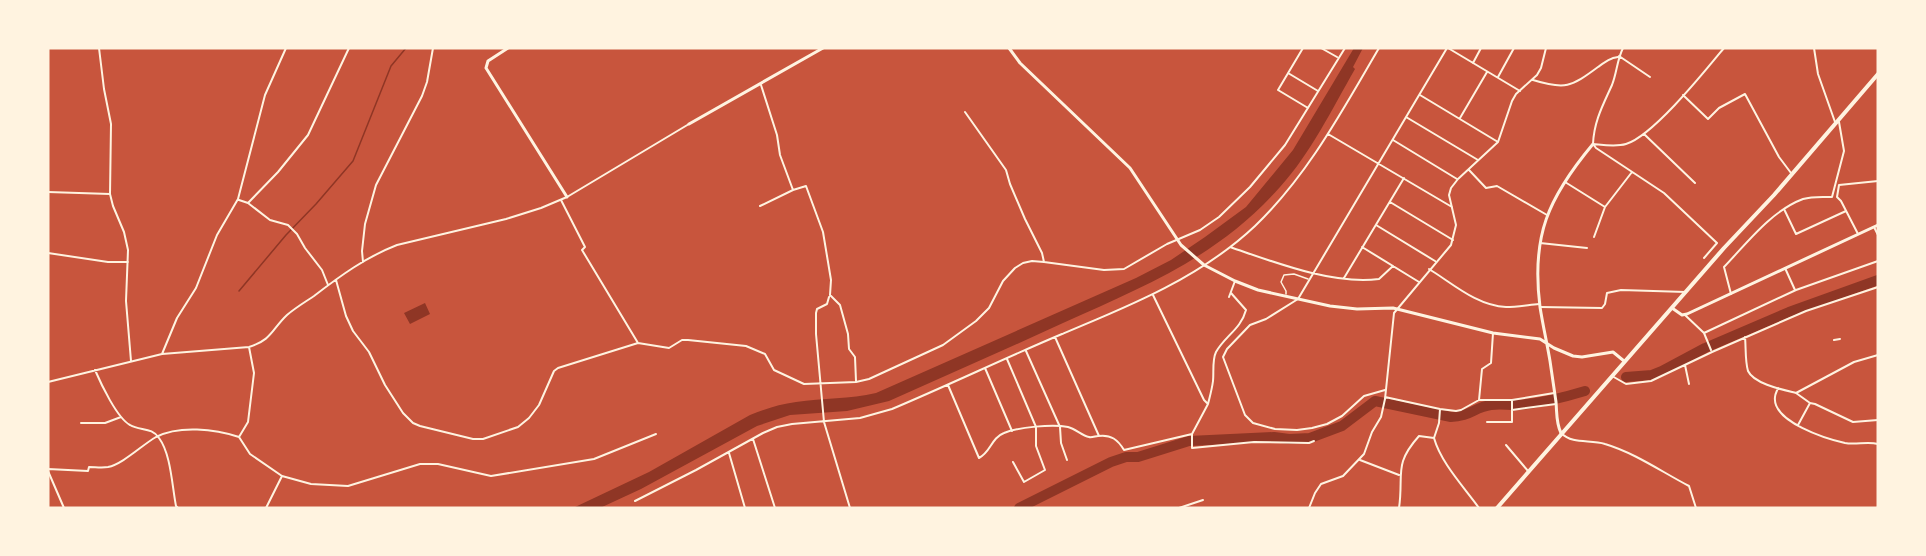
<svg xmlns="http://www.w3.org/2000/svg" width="1926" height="556" font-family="Rubik,sans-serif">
	<rect width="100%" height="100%" fill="#c8553d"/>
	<path fill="#8f3625" d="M1354,48H1363L1353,67L1355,69C1332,109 1311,153 1280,187C1218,257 1145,286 1063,323C1005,350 947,375 889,401L847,411L790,415L757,426L641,489L600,508H573L649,472L750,415C765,409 780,404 796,402C823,398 850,399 876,393L1136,278L1171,260L1205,237L1246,207L1293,150Z
		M425,303L430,314L410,324L404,313Z"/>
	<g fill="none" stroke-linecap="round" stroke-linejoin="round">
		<path stroke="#8f3625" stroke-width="1.5" d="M239,291L286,235L316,204L353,161L391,66L406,48"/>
		<path stroke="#8f3625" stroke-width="10" d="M1626,377L1652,375L1662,371L1705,348L1789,312L1878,280
			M1019,508L1111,462L1126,457H1138L1154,452L1189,441L1274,437L1289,439L1310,438L1342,426L1375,401L1451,417C1469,417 1475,407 1491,405C1499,404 1507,405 1515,405C1539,404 1562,398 1585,391"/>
		<path stroke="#fff3e0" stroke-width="1.5" d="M1286,294V291L1281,282L1284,275L1294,274L1308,279"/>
		<path stroke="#fff3e0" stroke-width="2" d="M99,48L104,89L111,124L110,194L113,206L124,232L128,250L126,301L131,361
			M1303,48L1278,90L1308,108
			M1321,48L1337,57
			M1448,48L1520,91
			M1623,48C1617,60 1617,72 1612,85C1603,105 1594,121 1593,144L1596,148L1664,193L1717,243L1704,258
			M1814,48L1818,74L1835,122
			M1619,56L1650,77
			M1473,63L1481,48
			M1288,73L1318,91
			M1498,77L1514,48
			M1533,80C1565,90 1571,87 1598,67C1605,62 1610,58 1618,57
			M761,85L777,135L780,155L793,190L806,186L823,232L831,280L830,295L840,305L848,334L849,349L855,357L856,381
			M1420,95L1498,142
			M1683,95L1708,119L1719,108L1745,94L1779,157L1791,173
			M965,112L1006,170L1010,184L1025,219L1042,253L1044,262
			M1406,117L1478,160
			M1460,118L1487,72
			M1328,134L1452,207
			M1644,134L1695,183
			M1393,140L1457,179
			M1593,144C1604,145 1616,147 1626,144C1653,136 1705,71 1724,48
			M1469,170L1486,188L1497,186L1547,215
			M1565,182L1605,207
			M48,192L110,194
			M239,200L248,203L270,220L288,225L297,234L305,248L322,270L328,285
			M561,200L585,247L582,250L638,343
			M1390,202L1453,240
			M248,203L278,172L308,135L349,48
			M760,206L793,190
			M1784,209L1796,234L1846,211
			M1376,225L1435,261
			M1874,227L1878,235
			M1858,234L1841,201L1837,197L1839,185L1878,181
			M1594,237L1605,207L1632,172
			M1540,243L1587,248
			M1230,247C1274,262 1332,285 1379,279L1393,266
			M1362,247L1419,282
			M48,253L108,262H128
			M363,262L362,251L365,224L376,185L422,96L427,82L433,48
			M1785,268L1795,290
			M1429,269C1452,283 1477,306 1506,307C1517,307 1528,305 1539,304
			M1344,278L1404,178
			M336,280L346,316L353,331L369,352L385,385L403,413L413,423L420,426L473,439H483L518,427L529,418L539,405L554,371L558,368L638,343L669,348L682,340H688L746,346L765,354L774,370L804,384L856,382L869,379L943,345L976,321L989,308L1003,281L1015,268L1023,263L1032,261L1044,262L1104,270L1124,269L1167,244L1200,230L1219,217L1250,187L1285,145L1345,48
			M1731,294L1724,267C1747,243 1771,211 1803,199C1813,196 1822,197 1832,197L1844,151L1839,122
			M1153,295L1204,400L1208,404L1192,434V448L1254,442L1309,443L1314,441
			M829,297L827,304L817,309L816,313V334L824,422L850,508
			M1229,297L1235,281
			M1540,307L1602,308L1605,304L1607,293L1621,290L1686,292
			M1685,315L1704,333L1711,350
			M1704,333L1796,290L1878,261
			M1055,337L1099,436
			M1745,337C1746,347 1745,361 1748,371C1754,384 1784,390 1796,393L1854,362L1878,355
			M1834,340L1840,339
			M1026,351L1060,427L1061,443L1067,460
			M162,354L177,318L196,288L217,235L238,199L265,95L286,48
			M1007,359L1036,427V446L1045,470L1024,482L1013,462
			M1685,365L1689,384
			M985,368L1012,431
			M95,370C101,384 117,418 130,425C140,431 152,427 159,438C171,454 172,486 176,506L178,508
			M1612,376L1626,384L1651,381L1712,352L1806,311L1878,287
			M48,382L162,354L249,347C272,340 272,329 287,315C295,308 305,302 314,296C340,276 366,257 397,245L506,219L541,208L567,197L689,124
			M948,385L979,458C991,452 991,438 1004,433C1018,427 1053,424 1068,427C1076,429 1082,436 1089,437C1091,438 1096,436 1098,436C1111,434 1118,440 1124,450L1192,434
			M1778,388C1777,391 1775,394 1775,397C1772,422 1827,439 1845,443C1856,445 1868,441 1878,444
			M1385,390L1364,396L1342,416L1327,424L1312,428L1297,430L1275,429L1253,423L1245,415L1223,357L1227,349L1250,325L1266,319L1298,299L1447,48
			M1796,393L1810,403L1815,404L1853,422L1878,420
			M1385,397L1440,409L1456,411L1461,410L1479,400H1512L1554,393
			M1479,400L1482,369L1491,363L1493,333
			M1208,404C1210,396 1212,389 1213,381C1214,372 1212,360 1216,352C1225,336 1241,329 1246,310L1231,293
			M1512,410L1556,404
			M1487,422H1512V400
			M81,423H105L121,417
			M1798,425L1810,403
			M1561,433C1573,445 1590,439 1605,444C1635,453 1662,472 1689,486L1696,508
			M239,437L248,422L254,373L249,347
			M1434,438L1439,423L1440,409
			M753,439L775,508
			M1506,445L1528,471
			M729,453L745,508
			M1360,460L1399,475
			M48,469L88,471L89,467C95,467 102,468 108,467C123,464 142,445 156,437C179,425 215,429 239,437L250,454L282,476L311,484L348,486L420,464H438L491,476L594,459L656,434
			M48,471L64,508
			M635,501L696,470L763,433L777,427L792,424L860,418L892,409C949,385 1005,358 1062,334C1130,306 1201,277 1255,226C1308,175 1342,111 1379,48
			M266,508L282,476
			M1179,508L1203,500
			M1309,508L1315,493L1321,484L1343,476L1364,454L1372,432L1381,417L1385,399L1394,313L1451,245L1456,225L1449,195L1451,188L1458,179L1498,142L1512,101L1516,94L1537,75L1541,68L1546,48
			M1399,508C1404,474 1393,465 1419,436L1434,438C1441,463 1464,487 1479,508
			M1877,508L1878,507"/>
		<path stroke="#fff3e0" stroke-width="3" d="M508,48L488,61L486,68L567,197
			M1009,48L1020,63L1130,168L1181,245L1204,265L1235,281L1258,290L1330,306L1357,309L1393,308L1493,333L1540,339L1554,348L1573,356L1582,357L1613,352L1624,361
			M689,124L823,48
			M1672,308L1682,315L1687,314L1878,225
			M1561,433C1556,423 1557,414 1556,402C1554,389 1552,375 1550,361C1547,343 1543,326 1540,307C1531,236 1548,198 1593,144"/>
		<path stroke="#fff3e0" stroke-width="4" d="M1497,508L1724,248L1774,195L1878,74"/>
	</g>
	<rect width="1926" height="556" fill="none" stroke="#fff3e0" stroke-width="99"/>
</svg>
